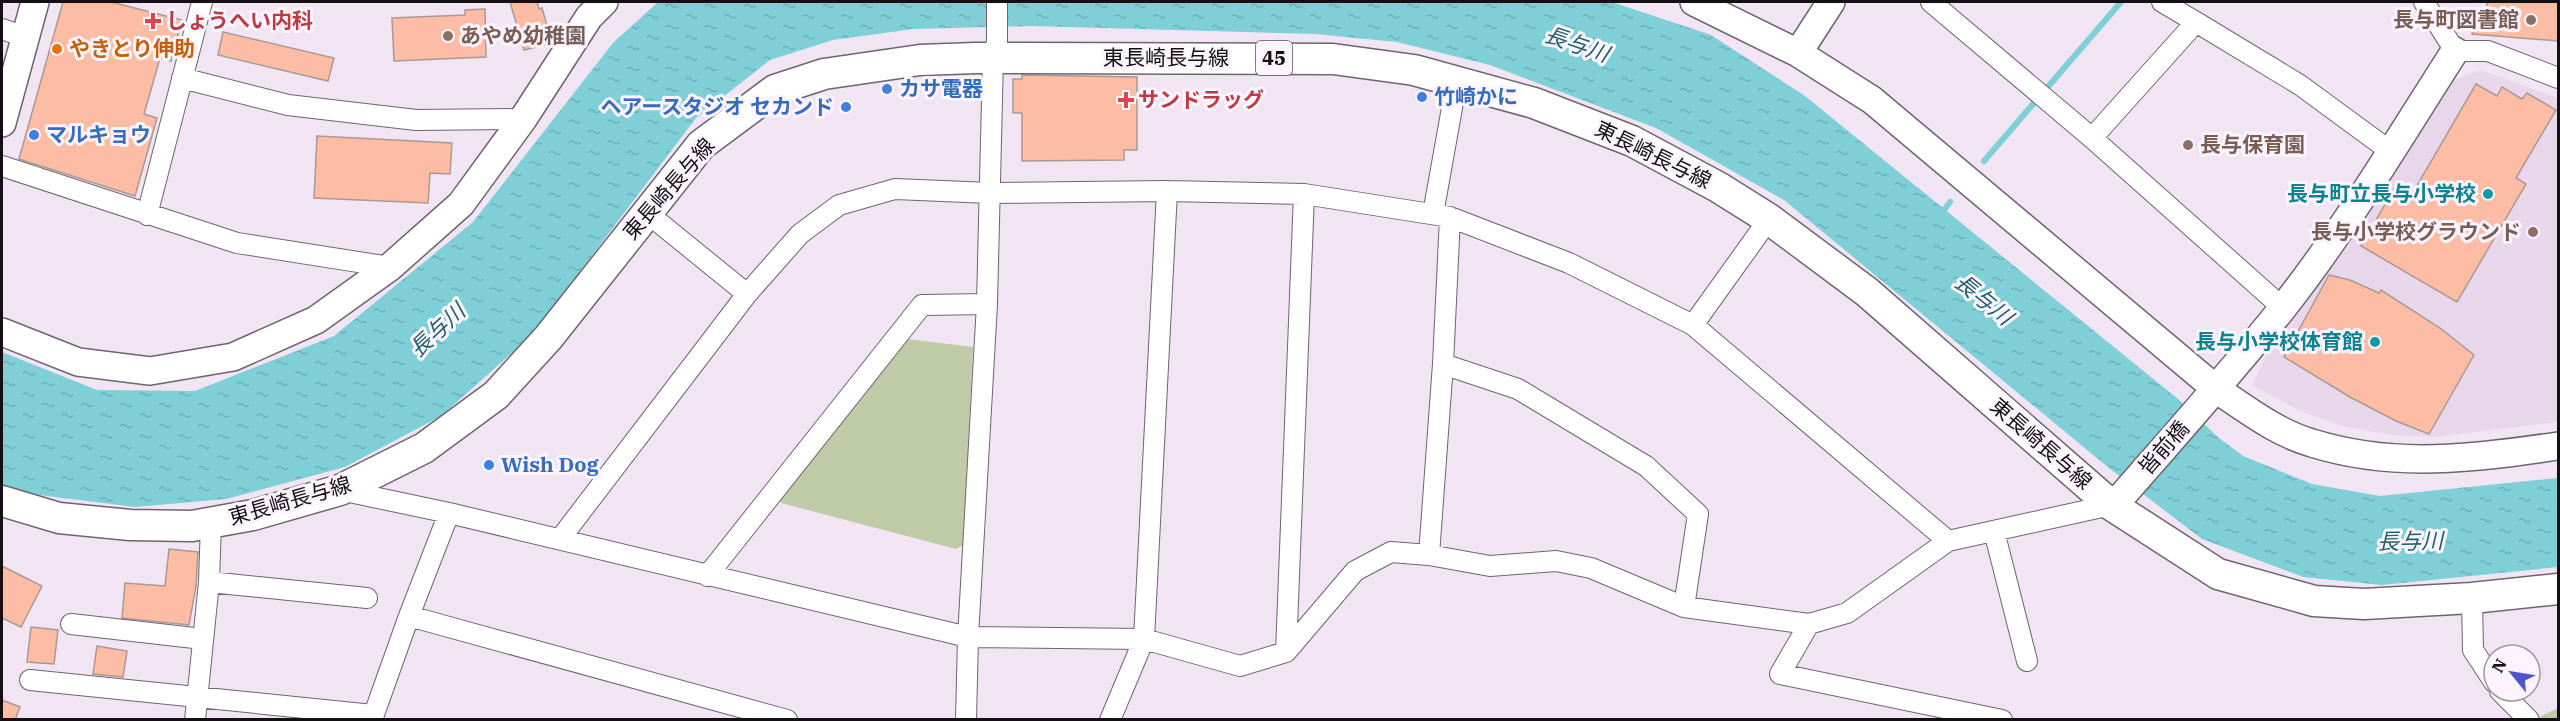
<svg xmlns="http://www.w3.org/2000/svg" width="2560" height="721" font-family="'IBM Plex Serif','Noto Sans JP',serif">
	<defs>
		<pattern id="water-ripples" width="26" height="14" patternUnits="userSpaceOnUse" patternTransform="scale(1.5)"><rect width="26" height="14" fill="#7ecfd6"/><path d="M2 4q2-2 4 0t4 0M15 11q2-2 4 0t4 0" fill="none" stroke="#6cb1b7"/></pattern>
	</defs>
	<rect width="100%" height="100%" fill="#f1e5f3"/>
	<path fill="#e8d7ea" d="M2481,70L2558,98V422L2435,437L2392,435L2346,427L2302,412L2252,385L2273,342L2347,248L2454,80Z"/>
	<path fill="#bfcba7" d="M907,339L973,347L963,545L956,549L781,503L778,498Z
		M2558,708V719H2541V716Z"/>
	<path fill="url(#water-ripples)" d="M658,2H1612L1711,35L1805,96L2178,399L2219,438L2243,456L2312,484L2380,496L2558,478V567L2382,585L2303,577L2202,539L2109,468L1784,200L1656,128L1490,65L1397,42L1315,34L1031,26L913,29L833,40L770,60L696,118L531,336L441,416L345,467L226,499L135,507L23,493L2,485V352L97,390L195,391L334,336L473,222L613,43Z"/>
	<g fill="none" stroke-linecap="round" stroke-linejoin="round">
		<path stroke="#7ecfd6" stroke-width="6" d="M1984,161L2121,2
			M1941,214L1950,202"/>
	</g>
	<path fill="#fcbda4" stroke="#aa9992" stroke-width="1.5" d="M63,2H111L182,20L171,61L160,58L144,114L157,118L135,196L19,159Z
		M510,2H537L539,9L542,8L552,43L524,50Z
		M2487,2H2559V41L2472,34L2475,16H2486Z
		M485,9L486,57L394,61L392,18L465,15V10Z
		M223,32L334,58L328,81L218,55Z
		M1022,75L1137,77V150H1124V160L1022,161V113H1013V79H1022Z
		M2476,84L2497,96L2502,87L2522,99L2527,93L2556,110L2516,178L2526,184L2457,302L2361,246L2395,187L2411,196Z
		M317,136L452,143L450,174L430,173L428,203L314,198Z
		M2329,275L2350,280L2379,293L2381,290L2440,328L2474,355L2429,434L2396,421L2350,397L2284,357Z
		M169,549L198,552L196,586L189,625L122,618L125,583L165,586Z
		M2,566L42,586L21,627L2,618Z
		M31,627L58,630L54,664L27,662Z
		M97,646L127,651L123,677L93,674Z
		M2,700L20,707L15,720H2Z"/>
	<g fill="none" stroke-linecap="round" stroke-linejoin="round">
		<defs>
			<path id="street" d="M1931,2L2092,138L2283,308
				M2424,2L2455,51H2488L2558,78
				M2196,22L2300,85L2390,151
				M2,29L25,37
				M182,78L288,105L416,120L523,119
				M2092,138L2196,22L2162,2
				M2,166L237,243L390,267
				M646,212L747,294
				M1433,214L1457,80
				M147,215L202,2
				M1693,325L1769,219
				M1443,364L1518,389L1646,466L1698,514L1684,607
				M340,490L449,513L968,637L1144,639L1240,666L1286,652L1355,571L1391,552L1429,555L1490,566L1556,561L1591,568L1684,607L1809,624L1847,613L1948,541L2111,505
				M1994,531L2027,661
				M560,539L747,294L800,234L839,205L895,189L990,193L1167,191L1304,194L1450,217L1569,263L1693,325L1948,541
				M1429,555L1443,364L1450,217
				M707,576L922,305L987,304
				M209,582L367,598
				M2472,598L2473,650L2494,682
				M409,616L787,720
				M71,624L203,639
				M1809,624L1780,674L2002,720
				M1286,652L1304,194
				M30,680L373,715
				M2500,691L2529,720
				M195,720L209,582L211,523
				M372,720L409,616L449,513
				M966,720L968,637L987,304L993,58L997,42V2
				M1110,720L1144,639L1167,191"/>
			<path id="secondary" d="M1694,2L1798,53L1872,100L2216,389C2246,409 2277,433 2312,443C2395,469 2474,458 2558,446
				M1798,53L1831,2
				M2,123L35,2
				M2,332L78,362L150,371L233,357L316,320L390,267L461,204L523,119L589,17L604,2
				M2111,505L2122,496C2176,434 2231,373 2282,309C2346,228 2399,138 2455,51"/>
			<path id="primary" d="M2,501L59,518L130,525L192,526L253,515L340,490L424,448L496,395L548,338L701,145L775,90L824,74L920,60L976,58L1333,59L1414,70L1534,103L1632,141L1718,187L1769,219L1867,292L2111,505L2218,574L2314,601L2364,604L2472,598L2558,589"/>
		</defs>
		<use href="#street" stroke="#6e6470" stroke-width="22"/>
		<use href="#secondary" stroke="#6e6470" stroke-width="30"/>
		<use href="#primary" stroke="#6e6470" stroke-width="33"/>
		<use href="#street" stroke="#fff" stroke-width="20"/>
		<use href="#secondary" stroke="#fff" stroke-width="27"/>
		<use href="#primary" stroke="#fff" stroke-width="30"/>
	</g>
	<g fill="#8d6e63" stroke="#fdf4ff" stroke-width="2">
		<circle cx="2531" cy="20" r="6"/>
		<circle cx="448" cy="36" r="6"/>
		<circle cx="2188" cy="145" r="6"/>
		<circle cx="2533" cy="232" r="6"/>
	</g>
	<g fill="#e0444e" stroke="#fdf4ff" stroke-width="2">
		<path d="M150 12h6v6h6v6h-6v6h-6v-6h-6v-6h6z"/>
		<path d="M1123 91h6v6h6v6h-6v6h-6v-6h-6v-6h6z"/>
	</g>
	<circle fill="#e8710a" stroke="#fdf4ff" stroke-width="2" cx="57" cy="49" r="6"/>
	<g fill="#3f7fe0" stroke="#fdf4ff" stroke-width="2">
		<circle cx="887" cy="89" r="6"/>
		<circle cx="1422" cy="97" r="6"/>
		<circle cx="846" cy="107" r="6"/>
		<circle cx="34" cy="135" r="6"/>
		<circle cx="489" cy="465" r="6"/>
	</g>
	<g fill="#0f9aa8" stroke="#fdf4ff" stroke-width="2">
		<circle cx="2488" cy="194" r="6"/>
		<circle cx="2375" cy="342" r="6"/>
	</g>
	<g text-anchor="middle" stroke-width="6" stroke-linejoin="round" paint-order="stroke">
		<rect fill="#fdf4ff" stroke="#59545a" stroke-width="1.5" x="1256" y="41" width="36" height="34" rx="4.5"/>
		<g font-size="20" font-weight="bold" fill="#130f14">
			<text x="1274" y="65">45</text>
		</g>
		<g font-size="21" font-weight="bold" fill="#785e54" stroke="#fdf4ff" text-anchor="end">
			<text x="2519" y="27">長与町図書館</text>
			<text x="460" y="43" text-anchor="start">あやめ幼稚園</text>
			<text x="2200" y="152" text-anchor="start">長与保育園</text>
			<text x="2521" y="239">長与小学校グラウンド</text>
		</g>
		<g font-size="21" font-weight="bold" fill="#be3a42" stroke="#fdf4ff" text-anchor="start">
			<text x="166" y="28">しょうへい内科</text>
			<text x="1138" y="107">サンドラッグ</text>
		</g>
		<g font-size="21" font-weight="bold" fill="#c56008" stroke="#fdf4ff" text-anchor="start">
			<text x="69" y="56">やきとり伸助</text>
		</g>
		<g font-size="21" fill="#130f14" stroke="#fdf4ff">
			<text x="1166" y="65">東長崎長与線</text>
			<text transform="translate(1653 155) rotate(26)" y="7">東長崎長与線</text>
			<text transform="translate(669 189) rotate(-49)" y="7">東長崎長与線</text>
			<text transform="translate(2041 444) rotate(41)" y="7">東長崎長与線</text>
			<text transform="translate(2164 448) rotate(-49)" y="7">皆前橋</text>
			<text transform="translate(290 501) rotate(-16)" y="7">東長崎長与線</text>
		</g>
		<g font-size="21" font-weight="bold" fill="#366cbe" stroke="#fdf4ff" text-anchor="start">
			<text x="899" y="96">カサ電器</text>
			<text x="1434" y="104">竹崎かに</text>
			<text x="834" y="114" text-anchor="end">ヘアースタジオ セカンド</text>
			<text x="46" y="142">マルキョウ</text>
			<text x="501" y="472">Wish Dog</text>
		</g>
		<g font-size="21" font-weight="bold" fill="#0d838f" stroke="#fdf4ff" text-anchor="end">
			<text x="2476" y="201">長与町立長与小学校</text>
			<text x="2363" y="349">長与小学校体育館</text>
		</g>
		<g font-size="22" font-style="italic" fill="#1d6166" stroke="#fdf4ff">
			<text transform="translate(1577 44) rotate(19)" y="8">長与川</text>
			<text transform="translate(1984 299) rotate(39)" y="8">長与川</text>
			<text transform="translate(437 330) rotate(-43)" y="8">長与川</text>
			<text transform="translate(2410 541) rotate(-1)" y="8">長与川</text>
		</g>
	</g>
	<rect width="2560" height="721" fill="none" stroke="#130f14" stroke-width="6"/>
	<g transform="translate(2512 673) rotate(300)"><circle r="28" fill="#fdf4ff" stroke="#9f98a1" stroke-width="1.5"/>
	<path d="M0-4.5L10 22L0 15L-10 22Z" fill="#5054cb"/>
	<text y="-9" font-size="16" font-weight="bold" text-anchor="middle" fill="#130f14">N</text>
	</g>
</svg>
